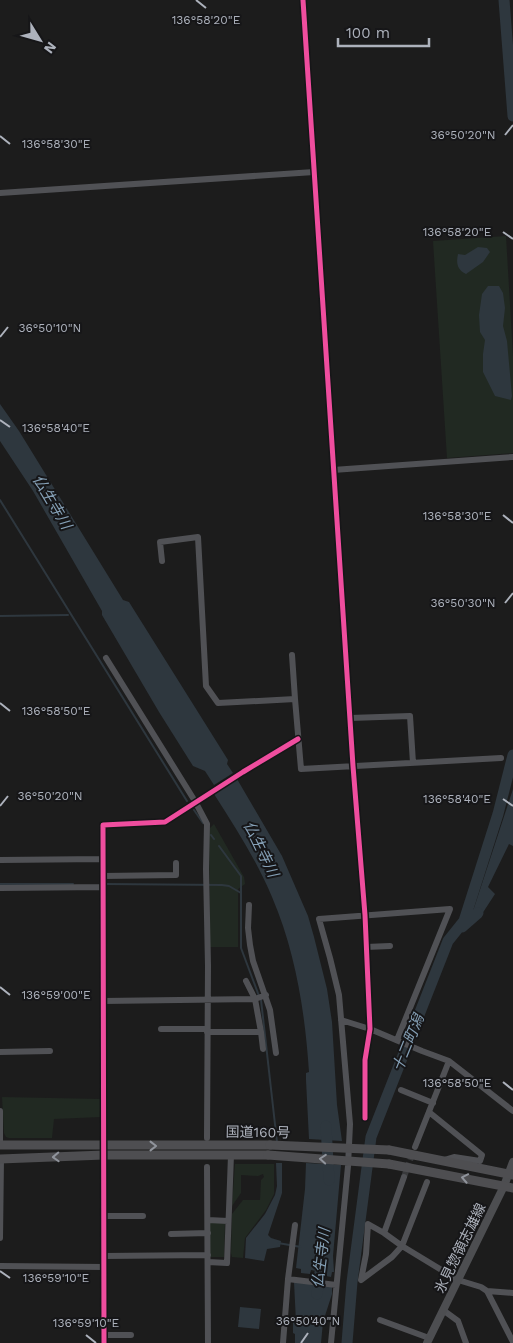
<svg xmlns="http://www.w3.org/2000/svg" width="513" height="1343" font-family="'Work Sans','Noto Sans JP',sans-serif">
	<rect width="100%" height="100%" fill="#1c1c1c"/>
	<path fill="#212922" d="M506,236L513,356V453L447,458L433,241Z
		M214,824L244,877L245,884L238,889V947H210L209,829Z
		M2,1097L100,1099L101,1117L54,1119L52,1138H9L6,1137L4,1133Z
		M235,1164H274V1194L266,1210L245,1238L243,1258L232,1257L231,1253L232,1214L243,1200H260L261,1180L264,1177L263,1174L258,1176L241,1175V1193L232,1206Z
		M210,1223H225L224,1257H210Z"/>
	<path fill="#2e373e" d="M478,247L487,248L490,252L483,262L466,274C457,270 456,263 458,254L465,255Z
		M488,286H499L503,293L505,308L503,326L507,341L512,396L511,400L495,396L483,372V354L485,340L480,332L479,315L482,294Z
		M0,404L19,431L123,600L129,602L228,760L227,764L233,773L214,785L205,771L193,766L159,712L102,615V611L33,491L0,441Z
		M237,779L282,856L308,916L314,937L327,989L332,1022L337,1105L342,1141L309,1139L306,1080V1073L309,1072C305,1013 296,953 272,897C257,861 235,827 214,794Z
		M513,789V846L509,844L488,887L495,894L482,914L473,911Z
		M276,1163H282V1193L268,1235L271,1238L281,1241L280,1247L267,1249L264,1261L245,1258L246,1238L265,1214L275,1195L277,1186Z
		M306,1163L341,1165L333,1256L334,1272H332L331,1277L321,1275V1272L311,1270L310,1274L301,1273V1269L296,1268L305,1189Z
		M294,1282L332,1287V1294L323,1322L321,1343H295V1334L293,1333V1322H296Z
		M240,1307L261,1309L259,1329L238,1327Z"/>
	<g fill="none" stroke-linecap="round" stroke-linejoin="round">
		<path stroke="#2e373e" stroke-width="2" d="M0,500L187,801
			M0,616L68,615
			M194,810L203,823
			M211,835L214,839
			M219,846L241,876V948L259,996
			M0,884H73
			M105,884L222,885L229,886L241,893
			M261,1000L277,1142
			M278,1243L301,1247"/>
		<path stroke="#2e373e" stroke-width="11" d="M504,0L513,116
			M462,927L478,913
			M326,1126L329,1180
			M317,1294L322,1258
			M347,1343L352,1282L371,1137L448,941L464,921L498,814L513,755"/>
		<path stroke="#393a3c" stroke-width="6" stroke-dasharray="6 3" stroke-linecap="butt" d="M404,1177L413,1152"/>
		<path stroke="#505155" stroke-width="6" d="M303,0L353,766L365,915L370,1029L365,1060V1118
			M0,193L314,172
			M333,470L513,457
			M162,561L160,542L198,537L206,686L218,703L295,699L301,769L501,758
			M292,655L295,699
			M106,658L193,798
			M350,718L410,716L413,763
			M197,805L207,824L206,869L208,966L207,1138
			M0,860L103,859
			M103,876L176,875V863
			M0,888L104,887
			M249,905L248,928L250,945L253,961L270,1010L276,1053
			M366,947L390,946
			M246,981L255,999L266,995
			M103,1001L255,999L261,1032
			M341,1020L370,1029L422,1051L449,1061L513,1111
			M161,1029H207
			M207,1032H261L263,1049
			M0,1052L50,1051
			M401,1090L433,1103
			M0,1111V1145
			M429,1112L482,1155L480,1161L454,1157L444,1160
			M415,1147L449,1061
			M207,1167L208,1343
			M427,1182L402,1246L458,1280L481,1287L487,1291L513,1342
			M104,1216H143
			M208,1220L228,1221
			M368,1224L384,1233L402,1246L392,1257L361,1280L366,1254Z
			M295,1225L288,1279L336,1285
			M384,1233L404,1177
			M171,1234L208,1233
			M0,1238L1,1159
			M104,1256L208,1255
			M208,1262L227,1263L231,1155
			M0,1266L104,1267
			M487,1291L513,1293
			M443,1310L458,1321L466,1343
			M380,1320L429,1338
			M104,1335H131
			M104,1343L103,825L165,822L243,772L298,739
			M283,1343L288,1279
			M331,1343L348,1166L350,1124L339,995L330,958L319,919L450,909L397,1040"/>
		<path stroke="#4d4e51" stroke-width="8" d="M427,1343L504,1186L513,1162"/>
		<path stroke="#4e4e51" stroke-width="9" d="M0,1145H270
			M389,1150L513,1175
			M0,1159L104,1155H268
			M389,1164L513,1188"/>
		<path stroke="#4e4e51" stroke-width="9" d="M270,1145L389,1150
			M268,1155L389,1164"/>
		<defs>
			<path id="cycleway" d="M303,0L353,766L365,915L370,1029L365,1060V1118
				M104,1343L103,825L165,822L243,772L298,739"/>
		</defs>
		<use href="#cycleway" stroke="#161618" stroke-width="8"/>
		<use href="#cycleway" stroke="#ef4d9e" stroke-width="5"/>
	</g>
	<defs><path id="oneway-chevron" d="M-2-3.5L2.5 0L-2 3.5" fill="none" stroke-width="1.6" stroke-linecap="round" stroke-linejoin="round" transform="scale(1.25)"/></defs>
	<g stroke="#90949c">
		<use href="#oneway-chevron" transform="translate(153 1146)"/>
		<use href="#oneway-chevron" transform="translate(56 1157) rotate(178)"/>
		<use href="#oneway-chevron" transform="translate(323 1159) rotate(-176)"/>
		<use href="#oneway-chevron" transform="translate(465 1178) rotate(-169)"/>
	</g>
	<path fill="none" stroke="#adb2bc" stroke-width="2" d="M196,0L206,8M505,135L513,125M0,136L10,144M503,232L513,239M0,337L8,327M0,420L10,427M503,515L513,523M505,603L513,593M0,703L10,711M503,799L513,806M0,806L8,796M0,987L10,995M503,1082L513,1090M0,1271L10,1278M86,1335L96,1343M301,1343L308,1333"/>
	<g text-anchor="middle" stroke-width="4" stroke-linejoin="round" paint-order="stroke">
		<g font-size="14" fill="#adb2bc" stroke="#161618">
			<text transform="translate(258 1132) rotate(1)" y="5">国道160号</text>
			<text transform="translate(460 1248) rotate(-64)" y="5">氷見惣領志雄線</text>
		</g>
		<g font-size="15" font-style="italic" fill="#85a0b6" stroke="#161618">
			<text transform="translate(52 502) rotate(59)" y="5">仏生寺川</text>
			<text transform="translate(261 849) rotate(64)" y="5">仏生寺川</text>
			<text transform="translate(408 1043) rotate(-68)" y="5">十二町潟</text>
			<text transform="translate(321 1258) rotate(-83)" y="5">仏生寺川</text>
		</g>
	</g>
	<g font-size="12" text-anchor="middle" fill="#adb2bc" stroke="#161618" stroke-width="4" stroke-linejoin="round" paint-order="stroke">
		<text x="206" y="24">136°58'20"E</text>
		<text x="463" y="139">36°50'20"N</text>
		<text x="56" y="148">136°58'30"E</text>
		<text x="457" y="236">136°58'20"E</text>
		<text x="50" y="332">36°50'10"N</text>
		<text x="56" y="432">136°58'40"E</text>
		<text x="457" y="520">136°58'30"E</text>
		<text x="463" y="607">36°50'30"N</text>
		<text x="56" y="715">136°58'50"E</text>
		<text x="50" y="800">36°50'20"N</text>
		<text x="457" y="803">136°58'40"E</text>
		<text x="56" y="999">136°59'00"E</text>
		<text x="457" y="1087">136°58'50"E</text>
		<text x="56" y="1282">136°59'10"E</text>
		<text x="308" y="1325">36°50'40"N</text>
		<text x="86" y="1327">136°59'10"E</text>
	</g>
	<g transform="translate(40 40) rotate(127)" stroke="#161618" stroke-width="4" paint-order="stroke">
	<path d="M0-4L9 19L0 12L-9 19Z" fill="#adb2bc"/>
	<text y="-8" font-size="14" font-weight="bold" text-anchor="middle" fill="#adb2bc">N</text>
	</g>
	<path d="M338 38v8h91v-8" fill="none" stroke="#adb2bc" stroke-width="2.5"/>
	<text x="346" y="38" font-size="15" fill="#adb2bc" stroke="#161618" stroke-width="4" paint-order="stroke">100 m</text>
</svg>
